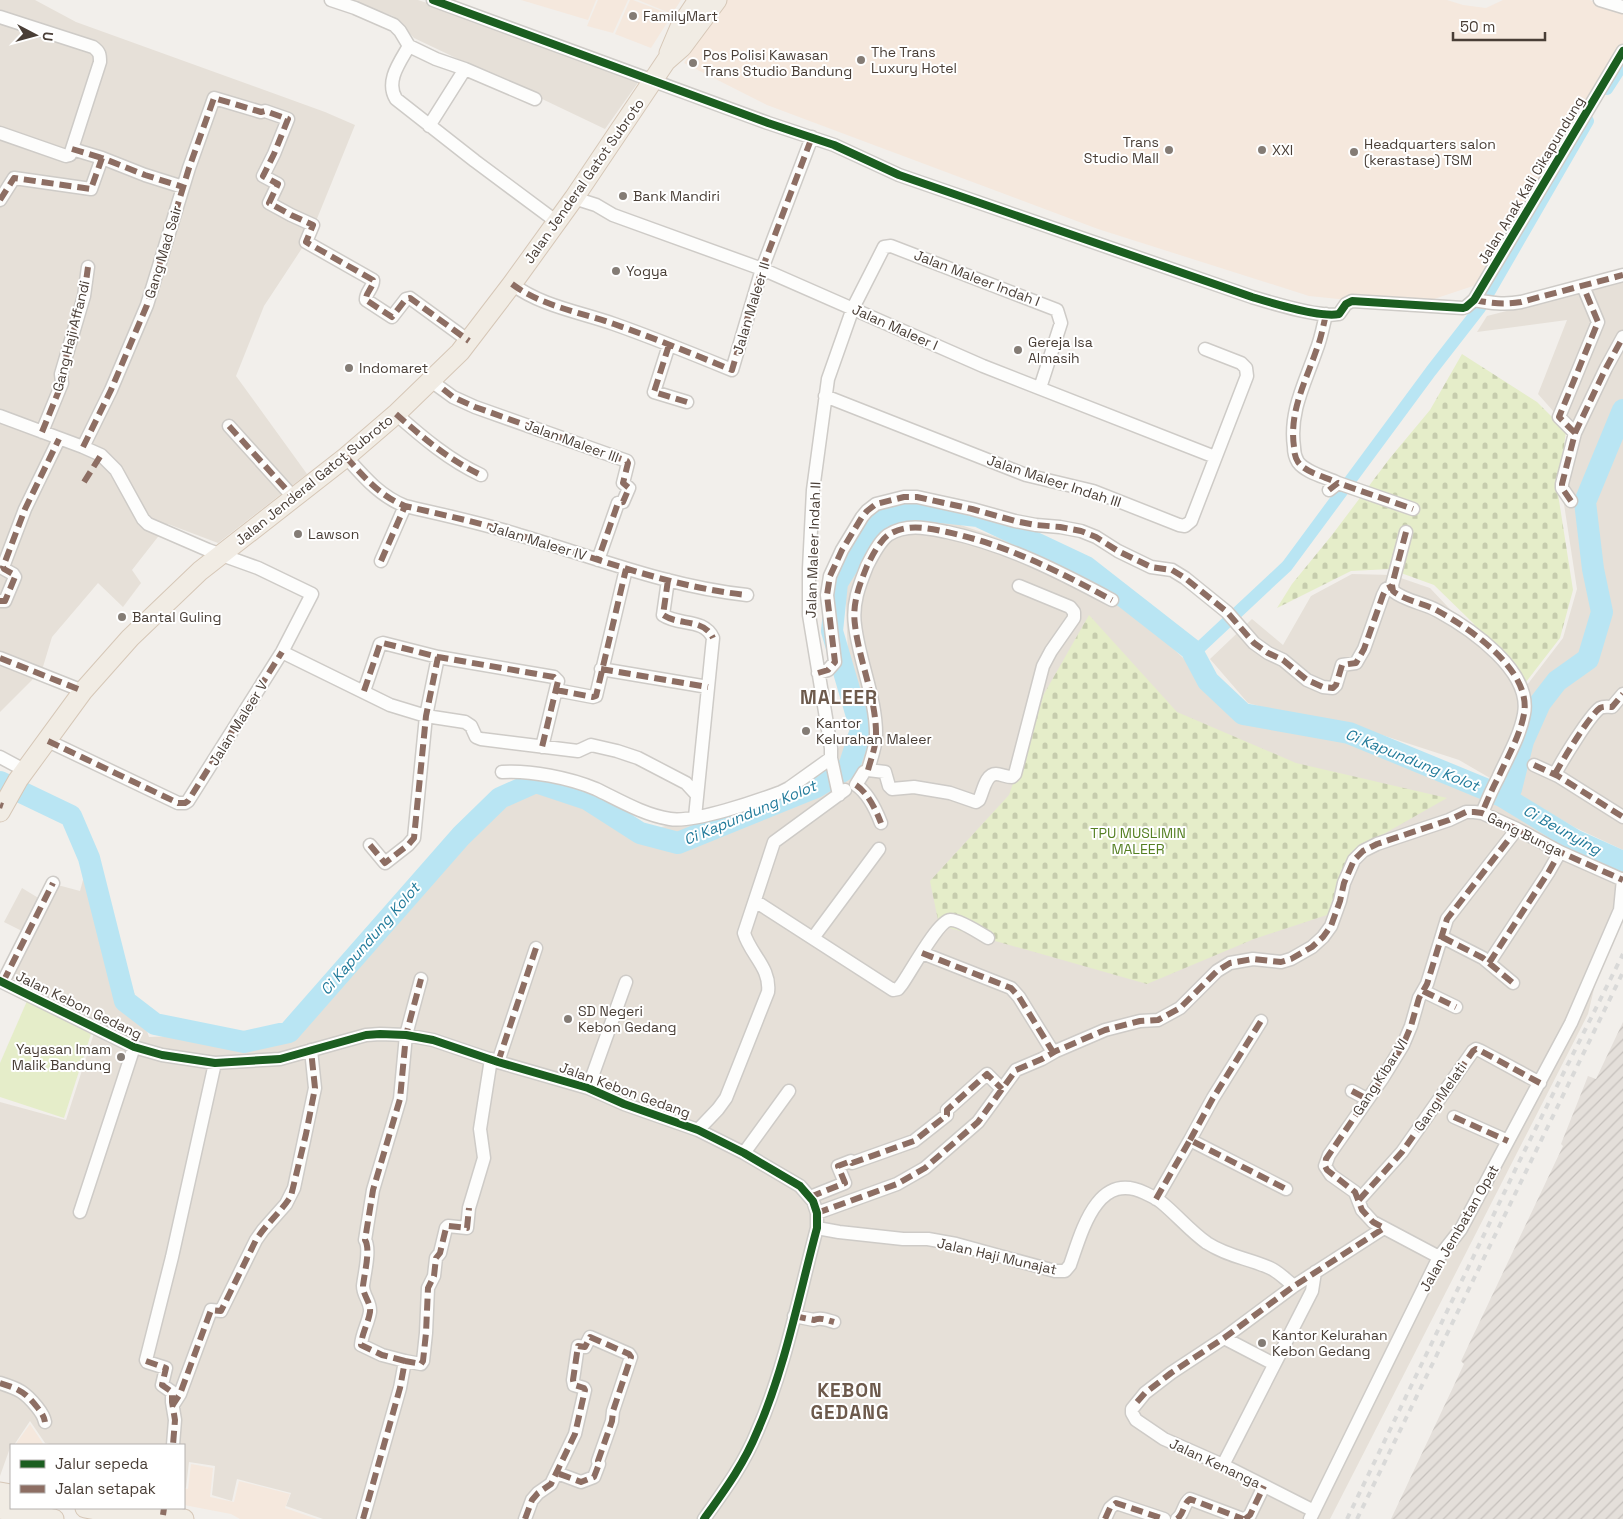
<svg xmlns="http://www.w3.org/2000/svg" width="1623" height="1519" font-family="'Space Grotesk',sans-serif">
	<defs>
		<pattern id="industrial-furrows" width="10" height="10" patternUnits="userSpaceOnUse" patternTransform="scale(1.25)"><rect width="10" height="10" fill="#e4dfda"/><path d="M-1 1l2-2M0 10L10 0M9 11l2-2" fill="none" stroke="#c5c0bc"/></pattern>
		<pattern id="cemetery-stones" width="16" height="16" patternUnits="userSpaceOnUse" patternTransform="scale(1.25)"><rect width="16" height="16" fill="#e5edc9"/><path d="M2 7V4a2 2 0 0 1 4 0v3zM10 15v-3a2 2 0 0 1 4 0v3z" fill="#c6ccad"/></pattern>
	</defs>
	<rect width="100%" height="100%" fill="#f2efeb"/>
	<path fill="#e6e0d8" d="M0,0H35L76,22L325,112L355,125L310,236L264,306L236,376L307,474L218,543L168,524L132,570L141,583L123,607L98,583L52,637L42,670L0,712Z
		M351,0H418L522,34L642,77L605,129L414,38L393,16Z
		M1623,279V850L1574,827L1459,760L1382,735L1287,714L1248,703L1210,659L1252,619L1283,645L1311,596L1352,574L1392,575L1430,588L1480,641L1527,685L1563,638L1577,589L1562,491L1570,430L1538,394L1567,320L1477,332L1487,316L1550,300Z
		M913,509L1086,567L1243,714L1349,733L1502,801L1623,867L1588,1014L1330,1519H323L286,1506L291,1493L237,1479L232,1501L212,1495L215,1466L189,1462L186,1488L184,1487V1445H54L45,1443L30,1421L14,1445H11L0,1476V1102L66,1120L97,1024L10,977L30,935L4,922L22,888L45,902L54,884L80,891L89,858L149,1037L289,1032L461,836L536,782L640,833L814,785L851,729L845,582Z"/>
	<path fill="#f5e8dd" d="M521,0H596L588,20Z
		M598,0H628L613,33L587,26Z
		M630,0H633L672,15L651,48L615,34Z
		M638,0H681L672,14Z
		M724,0H1447L1463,5L1486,8L1503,0H1590L1623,14V43L1476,285L1425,302L1378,303L1309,296L1098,229L767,105L684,63Z
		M30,1424L44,1445H15Z
		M191,1464L213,1468L210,1497L234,1502L239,1481L290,1494L285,1508L317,1519H240L231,1514L184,1505V1488L188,1489Z"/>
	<path fill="url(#industrial-furrows)" d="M1623,1022V1519H1391L1464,1364L1461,1361L1563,1146L1561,1144L1588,1076L1596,1079Z"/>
	<path fill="#e5edc9" d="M27,1001L91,1034L64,1118L0,1097V1063Z"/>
	<path fill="url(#cemetery-stones)" d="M1462,354L1537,402L1566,431L1558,494L1573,590L1560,638L1526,682L1507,670L1473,623L1434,585L1390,569L1351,571L1277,608L1292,584L1332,535L1390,458L1430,410Z
		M1089,615L1177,712L1296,763L1447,798L1368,843L1330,914L1254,939L1147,984L939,925L930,881L1009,795L1044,694Z"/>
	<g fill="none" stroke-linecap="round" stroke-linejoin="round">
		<path stroke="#b9e5f3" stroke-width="12" d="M1607,89L1623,64
			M1194,653L1287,566L1431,371L1480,308L1588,121"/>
		<path stroke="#b9e5f3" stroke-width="22" d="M0,782L71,816L89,858L125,1001L155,1024L244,1042L289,1032L461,836L500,798L536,782L587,799L640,833L678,843L816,787L849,767L861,730L832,631L837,583L876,521L913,509L978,516L1086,567L1191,649L1208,681L1243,714L1349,733L1502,796L1574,840L1623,862
			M1502,796L1511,789L1523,741L1540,703L1557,681L1588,659L1602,612L1593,569L1585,502L1623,410"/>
		<defs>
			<path id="minor" d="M331,0L355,8L394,25L400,31L409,46L436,59L465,69L535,99
				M433,0L768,123L834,145L899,175L1252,297C1272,303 1320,318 1339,314L1346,304L1352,301L1463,308L1466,307L1474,300L1623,51
				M1600,0L1623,7
				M0,17L93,47C100,52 100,55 100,62L70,155L66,156L0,133
				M409,46C400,62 385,81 396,99L475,161L557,222
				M429,126L465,69
				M72,149L102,158
				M574,198L596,205L613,215L762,269L983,366L1215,457
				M0,200L14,178L91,189L102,158L145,175L183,187
				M512,284C541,306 580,312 614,324C654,338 693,354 732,370L762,269L812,137
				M1474,300C1491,303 1504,305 1521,302L1623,275
				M1326,314C1323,327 1321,339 1316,351C1305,383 1289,412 1294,447C1294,452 1295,457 1298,462C1306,473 1326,477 1338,483
				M669,345L654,392L687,402
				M431,381L453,397L475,407L627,461L628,463L623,483L629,488L623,502L618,503L598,560
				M825,396L1026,475L1093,491L1179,525L1185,526L1191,521L1247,376L1246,368L1241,363L1205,349
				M396,414C422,437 449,460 481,475
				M0,416L83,447L101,455L116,470L143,519L148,524L208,550L258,568L312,594L282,652L188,801L185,803H178L48,741
				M229,426L294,498
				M42,432L62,383L61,374L84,296L88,267
				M1575,433L1559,417L1598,322L1583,286
				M83,447L111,390L147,305L189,168L214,98L261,112L265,111L288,119L274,154L263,176L278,184L269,203L291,215L313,225L306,242L373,280C374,287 365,293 366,300L392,317L406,299L410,298L469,341
				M346,457C364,477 380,496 405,506C443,515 482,523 519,535C594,557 669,587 747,595
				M1329,490L1338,483L1413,509
				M1571,501L1562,488V484L1575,433L1606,368L1623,337
				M1406,532L1392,585L1393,591C1405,601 1424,603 1438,611C1471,629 1532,671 1524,714C1520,736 1507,758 1498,778C1492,789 1487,801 1482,813
				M381,561L405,506
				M668,580L663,615C679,626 704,618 713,638L695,817
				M0,601H5L15,577L13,574L4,569L3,567L25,509L59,439
				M282,652L390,705L426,716L465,722L471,726L476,737L481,739L578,751L591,745L617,751L638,758L686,783L697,795
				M0,658L83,691
				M601,669L708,687
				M818,673L828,670L835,662L827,595L830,576L842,550L862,517L867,511L876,504L904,497H917L972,509L1015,521L1036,525L1060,527L1081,531L1096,537L1118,551L1151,567L1172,570L1185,578L1227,612L1254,643L1268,653L1283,660L1307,680L1323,687L1333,688L1336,685L1342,665L1356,663L1364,649L1383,595L1386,589L1392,586
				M556,690L593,697L596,696L626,569
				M364,691L380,644L383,643L438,657L554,677L558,681L542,747
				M0,757L26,771
				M1534,765L1558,776L1623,817
				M868,770C871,759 875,749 876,737C877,700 859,661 855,625C852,604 859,586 867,566C872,556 879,542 888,535C907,523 927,528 947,532C1007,545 1058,571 1112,600
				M502,772C530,770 570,778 596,789C619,800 644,815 670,819C694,823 757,801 781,792L789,788L831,758
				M1555,774C1562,761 1589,716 1600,708C1604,706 1608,707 1612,707L1623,694
				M856,785L864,772L868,770L885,772L889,786L892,789L914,787L950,793L976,802L979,800C983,793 985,774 996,774C1001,774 1006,777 1012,777L1015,774L1043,666L1051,651L1074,618V612L1070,607L1019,586
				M856,785C868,793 876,810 881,823
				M839,795L831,758V748L809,615V569L813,490L828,379L853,308L884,247L891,246L1057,310L1061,323L1040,388
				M370,845L385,863L408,845L414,838L426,716L438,657
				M755,901L893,990L898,989L902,984C910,973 938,921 950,920C958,919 980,933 988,938
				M1442,937L1483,958L1513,983
				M813,938L879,849
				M922,953L1011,988L1019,997L1053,1052
				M1489,963L1548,873L1560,852
				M0,981L134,1047L162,1055L215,1063L280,1059L366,1035L380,1034L406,1035L433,1040L498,1062L588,1088L624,1104L698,1130L744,1153L800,1186L813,1201L817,1213V1228C799,1295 785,1369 757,1432C744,1464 724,1491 704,1519
				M3,982L53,883
				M1423,991L1456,1007
				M498,1062L536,948
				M588,1088L626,982
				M1352,1091L1367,1099
				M1454,1117L1508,1141
				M698,1130L718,1109L726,1098L768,992C771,968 750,954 744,933L774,842L845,790
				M1190,1140L1213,1098L1261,1021
				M744,1153L789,1091
				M810,1197L845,1183L838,1166L851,1161L852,1163L914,1141L947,1115V1110L987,1074L1002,1089
				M1156,1199L1190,1140L1286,1189
				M1359,1200L1402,1152L1473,1051L1476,1049L1481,1051L1540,1083
				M80,1212L134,1047
				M817,1213L897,1184L925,1168L978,1122L1016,1070L1042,1059L1056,1051L1105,1030L1140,1021L1158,1020L1180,1008L1217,971L1230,963L1253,959L1281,962L1291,959L1312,947L1323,937L1331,926L1340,901L1344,883L1354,860L1363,851L1377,844L1449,820L1466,812H1474L1482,813L1517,829L1560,852L1623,880
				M817,1228L839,1232L903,1239H928L956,1244L1055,1271H1065L1070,1265C1082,1231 1097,1170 1145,1193C1151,1196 1156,1198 1161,1202C1177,1215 1190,1231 1207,1243C1229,1257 1248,1258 1270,1268C1279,1272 1286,1280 1294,1286
				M1439,1257L1373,1222L1362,1210L1355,1192L1331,1175L1325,1166L1329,1155L1382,1079L1403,1045L1411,1026L1419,998L1427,984L1447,919L1517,829
				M794,1316L814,1320C820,1317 827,1320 834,1322
				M1224,1338L1274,1364
				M405,1361L382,1355L361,1345C362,1333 368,1324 370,1312C371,1302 363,1296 363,1286C364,1275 371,1249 365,1240L373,1190L400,1099L406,1035L421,979
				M0,1383C19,1389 25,1392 37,1407C41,1412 44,1416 45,1422
				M173,1405L180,1394L211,1310L221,1311L256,1240L263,1230L286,1204L294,1188L315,1088L311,1050
				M173,1445L175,1420L172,1402V1392L162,1385L166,1368L147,1362L146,1360L172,1257L215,1063
				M1223,1465L1312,1291L1315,1272
				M1314,1511L1223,1465L1164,1439L1136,1420L1132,1413V1409L1145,1393L1171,1373L1224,1338L1294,1286L1384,1228
				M363,1519L400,1388L405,1361L421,1364L423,1361L426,1333L428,1288L434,1276L436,1258L440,1253L446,1228L448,1226L467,1228L469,1208L484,1158L480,1129L491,1059
				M525,1519L532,1500L538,1493L551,1484L575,1434L585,1390L584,1388L574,1385L573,1380L578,1346L585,1347L590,1337L629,1354L631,1357L613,1411L612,1421L598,1461L599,1464L594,1477L581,1482L557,1473
				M1105,1519L1110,1508L1116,1503L1164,1519
				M1177,1519C1184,1514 1183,1504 1190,1499L1243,1519
				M1245,1519L1250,1515L1264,1486
				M1310,1519L1439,1257L1461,1229L1571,1023L1620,910L1623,879"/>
			<path id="primary" d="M669,53L680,27L698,0
				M0,812L18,780L83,691L130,638L200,571L346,457L396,414L460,352L512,284L574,198L666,61L682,47L717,0
				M0,1492L11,1494
				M85,1508L108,1512H131L184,1519
				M0,1509L54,1519"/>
		</defs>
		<use href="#minor" stroke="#cecbc7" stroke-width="15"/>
		<use href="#primary" stroke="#d6c7b7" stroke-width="21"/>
		<use href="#minor" stroke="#fdfdfc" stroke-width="12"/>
		<use href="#primary" stroke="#f1ece4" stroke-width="19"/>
		<path stroke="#d9d9d8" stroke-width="4" stroke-dasharray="6 6" stroke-linecap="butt" d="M1347,1519L1519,1162L1623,954
			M1357,1519L1623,972"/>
		<path stroke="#8d6e63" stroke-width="6" stroke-dasharray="12 6" stroke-linecap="butt" d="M72,149L102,158
			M0,200L14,178L91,189L102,158L145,175L183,187
			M512,284C541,306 580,312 614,324C654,338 693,354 732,370L762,269L812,137
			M1474,300C1491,303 1504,305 1521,302L1623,275
			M1326,314C1323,327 1321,339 1316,351C1305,383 1289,412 1294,447C1294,452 1295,457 1298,462C1306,473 1326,477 1338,483
			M669,345L654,392L687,402
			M443,389L453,397L475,407L627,461L628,463L623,483L629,488L623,502L618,503L598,560
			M396,414C422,437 449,460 481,475
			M229,426L294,498
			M42,432L62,383L61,374L84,296L88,267
			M1575,433L1559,417L1598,322L1583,286
			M83,447L111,390L147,305L189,168L214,98L261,112L265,111L288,119L274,154L263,176L278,184L269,203L291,215L313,225L306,242L373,280C374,287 365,293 366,300L392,317L406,299L410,298L469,341
			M346,457C364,477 380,496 405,506C443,515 482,523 519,535C594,557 669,587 747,595
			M84,482L101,455
			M1329,490L1338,483L1413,509
			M1571,501L1562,488V484L1575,433L1606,368L1623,337
			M1406,532L1392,585L1393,591C1405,601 1424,603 1438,611C1471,629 1532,671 1524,714C1520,736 1507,758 1498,778C1492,789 1487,801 1482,813
			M381,561L405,506
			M668,580L663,615C679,626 704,618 713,638
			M0,601H5L15,577L13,574L4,569L3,567L25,509L59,439
			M0,658L83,691
			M601,669L708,687
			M818,673L828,670L835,662L827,595L830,576L842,550L862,517L867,511L876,504L904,497H917L972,509L1015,521L1036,525L1060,527L1081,531L1096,537L1118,551L1151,567L1172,570L1185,578L1227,612L1254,643L1268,653L1283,660L1307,680L1323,687L1333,688L1336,685L1342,665L1356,663L1364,649L1383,595L1386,589L1392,586
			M556,690L593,697L596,696L626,569
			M364,691L380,644L383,643L438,657L554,677L558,681L542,747
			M48,741L178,803H185L188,801L282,652
			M1534,765L1558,776L1623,817
			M868,770C871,759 875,749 876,737C877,700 859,661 855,625C852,604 859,586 867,566C872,556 879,542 888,535C907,523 927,528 947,532C1007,545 1058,571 1112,600
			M1555,774C1562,761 1589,716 1600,708C1604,706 1608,707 1612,707L1623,694
			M856,785C868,793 876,810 881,823
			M0,805L3,806
			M370,845L385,863L408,845L414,838L426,716L438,657
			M1442,937L1483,958L1513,983
			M922,953L1011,988L1019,997L1053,1052
			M1489,963L1548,873L1560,852
			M3,982L53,883
			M1423,991L1456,1007
			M498,1062L536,948
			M1352,1091L1367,1099
			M1454,1117L1508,1141
			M1190,1140L1213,1098L1261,1021
			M810,1197L845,1183L838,1166L851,1161L852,1163L914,1141L947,1115V1110L987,1074L1002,1089
			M1156,1199L1190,1140L1286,1189
			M1359,1200L1402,1152L1473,1051L1476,1049L1481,1051L1540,1083
			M817,1213L897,1184L925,1168L978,1122L1016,1070L1042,1059L1056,1051L1105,1030L1140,1021L1158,1020L1180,1008L1217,971L1230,963L1253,959L1281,962L1291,959L1312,947L1323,937L1331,926L1340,901L1344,883L1354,860L1363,851L1377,844L1449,820L1466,812H1474L1482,813L1517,829L1560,852L1623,880
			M794,1316L814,1320C820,1317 827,1320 834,1322
			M146,1361L166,1368L162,1385L172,1392V1402L175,1420L173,1445
			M405,1361L382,1355L361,1345C362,1333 368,1324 370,1312C371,1302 363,1296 363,1286C364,1275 371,1249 365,1240L373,1190L400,1099L406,1035L421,979
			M0,1383C19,1389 25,1392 37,1407C41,1412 44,1416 45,1422
			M1137,1402L1145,1393L1171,1373L1224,1338L1294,1286L1384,1228L1373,1222L1362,1210L1355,1192L1327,1170L1325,1166L1326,1159L1360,1109L1382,1079L1403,1045L1411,1026L1419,998L1427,984L1447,919L1517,829
			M172,1406L180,1394L211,1310L221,1311L256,1240C266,1224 281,1212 291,1196L306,1134L315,1088L311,1050
			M163,1515L164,1508
			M363,1519L400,1388L405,1361L421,1364L423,1361L426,1333L428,1288L434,1276L436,1258L440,1253L446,1228L448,1226L467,1228L469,1208
			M525,1519L532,1500L538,1493L551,1484L575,1434L585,1390L584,1388L574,1385L573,1380L578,1346L585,1347L590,1337L629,1354L631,1357L613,1411L612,1421L598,1461L599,1464L594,1477L581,1482L557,1473
			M1105,1519L1110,1508L1116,1503L1164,1519
			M1177,1519C1184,1514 1183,1504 1190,1499L1243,1519
			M1245,1519L1250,1515L1264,1486"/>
		<defs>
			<path id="cycleway" d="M433,0L768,123L834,145L899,175L1252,297C1272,303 1320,318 1339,314L1346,304L1352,301L1463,308L1466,307L1474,300L1623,51
				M0,981L134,1047L162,1055L215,1063L280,1059L366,1035L380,1034L406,1035L433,1040L498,1062L588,1088L624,1104L698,1130L744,1153L800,1186L813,1201L817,1213V1228C799,1295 785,1369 757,1432C744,1464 724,1491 704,1519"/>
		</defs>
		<use href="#cycleway" stroke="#fff" stroke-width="11"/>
		<use href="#cycleway" stroke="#1b5e20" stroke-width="8"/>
	</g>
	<g fill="#847c75" stroke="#fff" stroke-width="2">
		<circle cx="633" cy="16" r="5"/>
		<circle cx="861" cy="60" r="5"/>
		<circle cx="693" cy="63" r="5"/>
		<circle cx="1169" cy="150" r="5"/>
		<circle cx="1262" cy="150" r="5"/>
		<circle cx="1354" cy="152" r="5"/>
		<circle cx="623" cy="196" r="5"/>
		<circle cx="616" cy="271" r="5"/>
		<circle cx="1018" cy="350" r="5"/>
		<circle cx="349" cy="368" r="5"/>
		<circle cx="298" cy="534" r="5"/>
		<circle cx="122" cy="617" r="5"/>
		<circle cx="806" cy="731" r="5"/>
		<circle cx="568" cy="1019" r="5"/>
		<circle cx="121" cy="1057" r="5"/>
		<circle cx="1262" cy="1343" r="5"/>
	</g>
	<g text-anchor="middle" stroke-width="4" stroke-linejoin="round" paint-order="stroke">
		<g font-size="14" fill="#493e36" stroke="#fff" text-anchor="start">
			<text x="643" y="21">FamilyMart</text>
			<text x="871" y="57">The Trans<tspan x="871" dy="16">Luxury Hotel</tspan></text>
			<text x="703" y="60">Pos Polisi Kawasan<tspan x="703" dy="16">Trans Studio Bandung</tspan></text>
			<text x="1159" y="147" text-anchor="end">Trans<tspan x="1159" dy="16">Studio Mall</tspan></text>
			<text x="1364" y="149">Headquarters salon<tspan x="1364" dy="16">(kerastase) TSM</tspan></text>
			<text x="1272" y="155">XXI</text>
			<text x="633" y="201">Bank Mandiri</text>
			<text x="626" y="276">Yogya</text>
			<text x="1028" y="347">Gereja Isa<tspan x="1028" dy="16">Almasih</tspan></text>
			<text x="359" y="373">Indomaret</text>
			<text x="308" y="539">Lawson</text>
			<text x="132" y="622">Bantal Guling</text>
			<text x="816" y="728">Kantor<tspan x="816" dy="16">Kelurahan Maleer</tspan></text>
			<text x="578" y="1016">SD Negeri<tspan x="578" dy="16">Kebon Gedang</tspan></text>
			<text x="111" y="1054" text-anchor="end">Yayasan Imam<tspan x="111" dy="16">Malik Bandung</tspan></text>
			<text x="1272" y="1340">Kantor Kelurahan<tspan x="1272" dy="16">Kebon Gedang</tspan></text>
		</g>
		<g font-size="14" fill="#493e36" stroke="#fff">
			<text transform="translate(1531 180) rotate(-59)" y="5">Jalan Anak Kali Cikapundung</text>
			<text transform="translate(584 181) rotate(-55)" y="5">Jalan Jenderal Gatot Subroto</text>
			<text transform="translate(163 252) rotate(-73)" y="5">Gang Mad Sair</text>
			<text transform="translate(977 278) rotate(21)" y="5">Jalan Maleer Indah I</text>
			<text transform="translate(751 308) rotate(-73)" y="5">Jalan Maleer II</text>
			<text transform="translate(895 327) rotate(24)" y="5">Jalan Maleer I</text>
			<text transform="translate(71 336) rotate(-76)" y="5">Gang Haji Affandi</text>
			<text transform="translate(572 441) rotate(20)" y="5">Jalan Maleer III</text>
			<text transform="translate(314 480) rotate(-39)" y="5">Jalan Jenderal Gatot Subroto</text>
			<text transform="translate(1054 481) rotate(18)" y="5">Jalan Maleer Indah III</text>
			<text transform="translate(538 541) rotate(17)" y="5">Jalan Maleer IV</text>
			<text transform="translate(813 550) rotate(-88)" y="5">Jalan Maleer Indah II</text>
			<text transform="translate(238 723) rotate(-58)" y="5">Jalan Maleer V</text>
			<text transform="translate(1525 834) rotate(26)" y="5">Gang Bunga</text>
			<text transform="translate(79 1005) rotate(26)" y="5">Jalan Kebon Gedang</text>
			<text transform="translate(1380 1077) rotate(-57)" y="5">Gang Kibar VI</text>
			<text transform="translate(625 1090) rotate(20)" y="5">Jalan Kebon Gedang</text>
			<text transform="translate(1440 1097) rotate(-55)" y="5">Gang Melati</text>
			<text transform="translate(1459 1228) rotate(-60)" y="5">Jalan Jembatan Opat</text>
			<text transform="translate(997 1256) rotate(13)" y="5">Jalan Haji Munajat</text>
			<text transform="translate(1215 1463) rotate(25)" y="5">Jalan Kenanga</text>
		</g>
		<g font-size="14" fill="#568024" stroke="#fff">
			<text x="1138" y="838">TPU MUSLIMIN<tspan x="1138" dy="16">MALEER</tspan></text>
		</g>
		<g font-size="15" font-style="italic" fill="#227b9b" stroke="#fff">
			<text transform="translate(1412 760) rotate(22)" y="5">Ci Kapundung Kolot</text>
			<text transform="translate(750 813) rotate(-23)" y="5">Ci Kapundung Kolot</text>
			<text transform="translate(1562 830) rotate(29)" y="5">Ci Beunying</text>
			<text transform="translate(370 939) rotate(-49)" y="5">Ci Kapundung Kolot</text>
		</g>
		<g font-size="19" font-weight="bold" letter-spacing="1" fill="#6d5a4c" stroke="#fff">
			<text x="839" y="704">MALEER</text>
			<text x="850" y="1397">KEBON<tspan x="850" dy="22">GEDANG</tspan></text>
		</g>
	</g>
	<rect x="10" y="1444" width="175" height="65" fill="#ffffff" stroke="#b6b2af"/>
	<rect x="20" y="1460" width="25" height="8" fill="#1b5e20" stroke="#b6b2af"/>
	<text x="55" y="1469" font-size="15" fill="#493e36">Jalur sepeda</text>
	<rect x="20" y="1485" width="25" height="8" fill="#8d6e63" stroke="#b6b2af"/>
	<text x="55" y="1494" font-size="15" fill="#493e36">Jalan setapak</text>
	<g transform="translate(35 35) rotate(96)" stroke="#ffffff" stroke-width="4" paint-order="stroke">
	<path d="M0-4L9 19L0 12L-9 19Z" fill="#493e36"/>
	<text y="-8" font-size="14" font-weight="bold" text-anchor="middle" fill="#493e36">U</text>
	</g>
	<path d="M1453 32v8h92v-8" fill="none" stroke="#493e36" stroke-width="2.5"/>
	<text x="1460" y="32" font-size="15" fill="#493e36" stroke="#ffffff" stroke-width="4" paint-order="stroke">50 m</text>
</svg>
